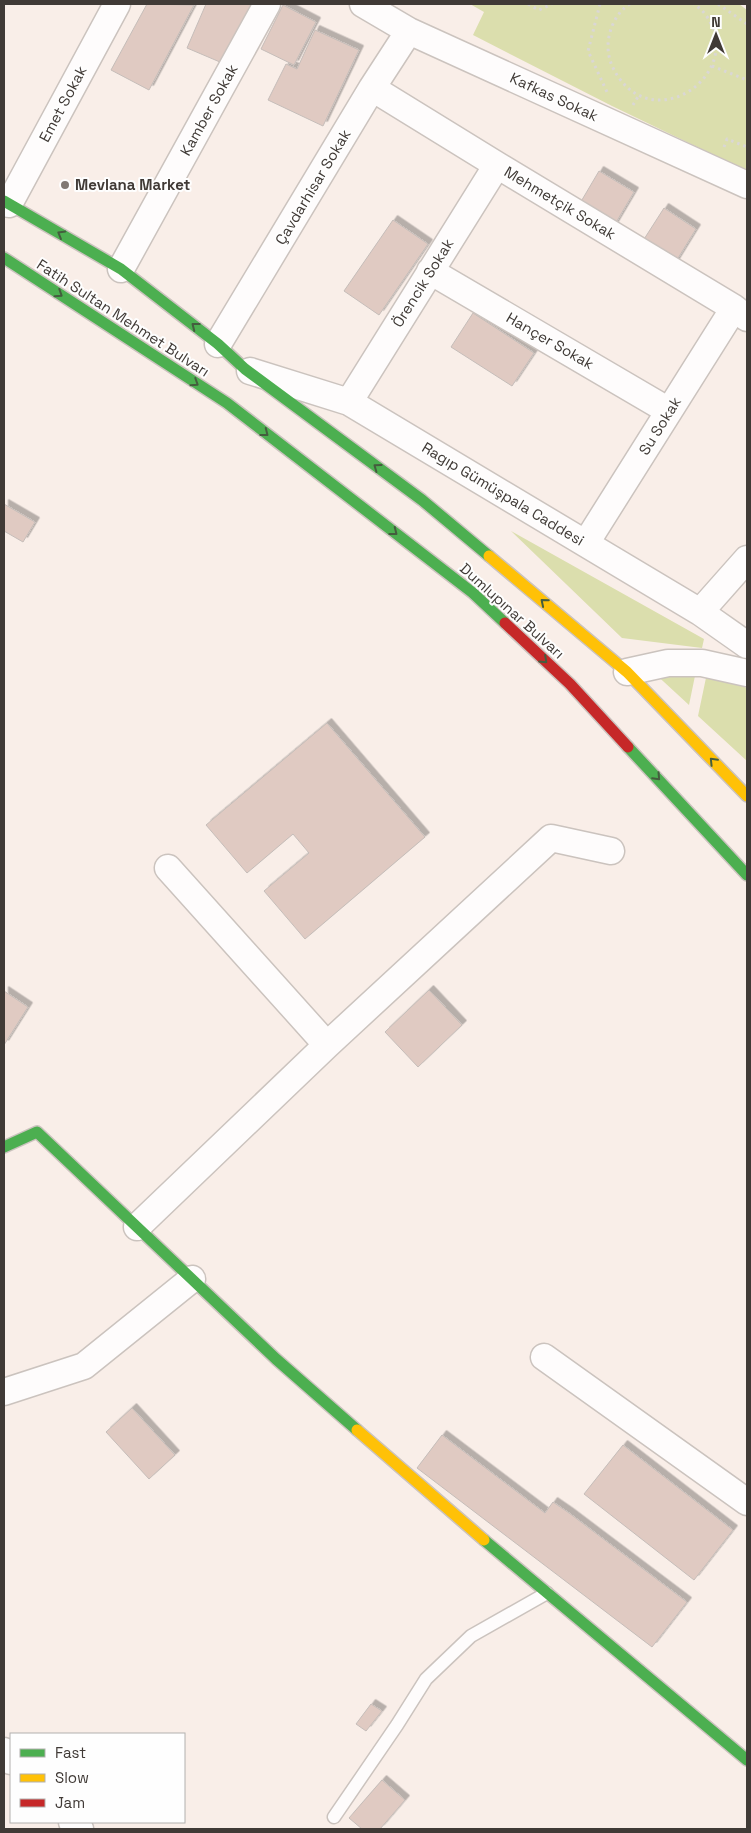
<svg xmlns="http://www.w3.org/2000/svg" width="751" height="1833" font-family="'Space Grotesk',sans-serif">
	<defs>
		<filter id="shadow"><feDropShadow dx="4.5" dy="-4.5" stdDeviation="0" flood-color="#0004"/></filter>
	</defs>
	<rect width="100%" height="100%" fill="#f9eee8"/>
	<path fill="#dbdead" d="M470,4H739L747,10V171L612,106L473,35L484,12Z
		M511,531L704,639L702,648L622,638Z
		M651,670L696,671L689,705Z
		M707,673L747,688V761L698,716Z"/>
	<path fill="#e0cac2" stroke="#c5bdb9" filter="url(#shadow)" d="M147,4L194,5L149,90L111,70Z
		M206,4H254L227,65L187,48Z
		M283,5L316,22L294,65L261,49Z
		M315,30L359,50L323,126L268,100L286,64L297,69Z
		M599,171L634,192L611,231L576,210Z
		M664,208L696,229L672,268L639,247Z
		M393,220L428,244L379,315L344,291Z
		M473,313L534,353L512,386L451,347Z
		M4,504L35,522L23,542L4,531Z
		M327,723L425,837L305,939L264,891L309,853L293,834L247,873L206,825Z
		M429,990L462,1025L418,1067L385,1032Z
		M4,991L28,1007L4,1045Z
		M132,1408L175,1455L149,1479L106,1432Z
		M442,1435L545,1513L553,1502L569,1513L687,1602L652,1647L417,1468Z
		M623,1445L733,1530L694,1580L584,1494Z
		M371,1704L382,1711L366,1731L356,1724Z
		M382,1780L405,1800L380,1829H362L349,1818Z"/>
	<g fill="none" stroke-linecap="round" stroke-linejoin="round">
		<defs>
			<path id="lane" d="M334,1817L397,1725L426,1679L471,1636L547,1593"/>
			<path id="street" d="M363,4L409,31L747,185
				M372,88L497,165L734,308L747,318
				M9,204L117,4
				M121,269L267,4
				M430,271L669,411
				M218,344L372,88L409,31
				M250,371L349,402L700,612L747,645
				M349,402L497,165
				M586,543L734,308
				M700,612L747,559
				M627,672L668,663H702L747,673
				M168,868L327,1045
				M137,1227L327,1045L551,838L611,851
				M544,1357L747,1502
				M4,1392L84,1366L192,1279
				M4,1751L11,1761
				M72,1822L80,1829"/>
			<path id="fast" d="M4,201L121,269L218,344L245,369L422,500L489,556
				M4,258L227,403L473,593L505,623
				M628,747L747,875
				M4,1147L37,1132L276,1359L357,1430
				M484,1540L747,1760"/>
			<path id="slow" d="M489,556L627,672L747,796
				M357,1430L484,1540"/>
			<path id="jam" d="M505,623L570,684L628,747"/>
		</defs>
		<use href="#lane" stroke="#cbc3be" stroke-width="15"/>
		<use href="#street" stroke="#cbc3be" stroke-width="29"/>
		<use href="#fast" stroke="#cbc3be" stroke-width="14"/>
		<use href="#slow" stroke="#cbc3be" stroke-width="14"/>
		<use href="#jam" stroke="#cbc3be" stroke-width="14"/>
		<path stroke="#dad7d5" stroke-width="3" stroke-dasharray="2.5 4" stroke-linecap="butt" d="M528,4L539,10L552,4
			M600,4L588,51L607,92
			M630,4C616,12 608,31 608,46C608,58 612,68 619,78C660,135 747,70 705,14C702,10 698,7 694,4
			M718,4L747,24
			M712,66L747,80
			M633,105L639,95
			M724,147L727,139L747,147"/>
		<use href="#lane" stroke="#fefcfc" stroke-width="12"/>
		<use href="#street" stroke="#fefcfc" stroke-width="26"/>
		<use href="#fast" stroke="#4caf50" stroke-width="11"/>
		<use href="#slow" stroke="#ffc107" stroke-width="11"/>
		<use href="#jam" stroke="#c62828" stroke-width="11"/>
	</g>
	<defs><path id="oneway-chevron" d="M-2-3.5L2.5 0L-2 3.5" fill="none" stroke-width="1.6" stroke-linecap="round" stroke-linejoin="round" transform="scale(1.25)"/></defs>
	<g stroke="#445d3e">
		<use href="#oneway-chevron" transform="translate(61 234) rotate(-150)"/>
		<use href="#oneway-chevron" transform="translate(59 294) rotate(33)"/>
		<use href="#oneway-chevron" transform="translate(195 326) rotate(-142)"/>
		<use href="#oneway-chevron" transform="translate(195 383) rotate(33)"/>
		<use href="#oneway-chevron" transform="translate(265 433) rotate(38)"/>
		<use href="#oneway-chevron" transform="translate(377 467) rotate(-144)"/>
		<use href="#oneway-chevron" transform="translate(394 532) rotate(38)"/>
		<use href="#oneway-chevron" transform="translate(544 602) rotate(-140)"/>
		<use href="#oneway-chevron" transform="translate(544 660) rotate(43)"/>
		<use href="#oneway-chevron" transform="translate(713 761) rotate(-134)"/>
		<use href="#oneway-chevron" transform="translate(657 777) rotate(47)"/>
	</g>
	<circle fill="#817974" stroke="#fefefe" stroke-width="2" cx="65" cy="185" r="5"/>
	<g text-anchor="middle" stroke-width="4" stroke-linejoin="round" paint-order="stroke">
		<g font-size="15" fill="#403a36" stroke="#fefefe">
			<text transform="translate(554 97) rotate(25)" y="5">Kafkas Sokak</text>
			<text transform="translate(63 104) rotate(-62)" y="5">Emet Sokak</text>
			<text transform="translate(209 110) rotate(-61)" y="5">Kamber Sokak</text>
			<text transform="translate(313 187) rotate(-59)" y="5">Çavdarhisar Sokak</text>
			<text transform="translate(560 203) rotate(31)" y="5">Mehmetçik Sokak</text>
			<text transform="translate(423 283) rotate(-58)" y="5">Örencik Sokak</text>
			<text transform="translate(123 318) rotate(33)" y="5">Fatih Sultan Mehmet Bulvarı</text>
			<text transform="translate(550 341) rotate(30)" y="5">Hançer Sokak</text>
			<text transform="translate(660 426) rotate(-58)" y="5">Su Sokak</text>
			<text transform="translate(503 494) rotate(31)" y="5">Ragıp Gümüşpala Caddesi</text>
			<text transform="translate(512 611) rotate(42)" y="5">Dumlupınar Bulvarı</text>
		</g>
		<g font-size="15" font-weight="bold" fill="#403a36" stroke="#fefefe" text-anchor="start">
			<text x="75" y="190">Mevlana Market</text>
		</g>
	</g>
	<rect width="751" height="1833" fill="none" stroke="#403a36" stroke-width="10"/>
	<rect x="10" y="1733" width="175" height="90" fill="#fefefe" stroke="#b2b0ae"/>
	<rect x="20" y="1749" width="25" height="8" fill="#4caf50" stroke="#b2b0ae"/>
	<text x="55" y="1758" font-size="15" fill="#403a36">Fast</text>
	<rect x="20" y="1774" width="25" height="8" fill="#ffc107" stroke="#b2b0ae"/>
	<text x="55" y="1783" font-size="15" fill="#403a36">Slow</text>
	<rect x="20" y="1799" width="25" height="8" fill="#c62828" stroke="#b2b0ae"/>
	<text x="55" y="1808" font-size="15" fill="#403a36">Jam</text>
	<g transform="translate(716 35)" stroke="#fefefe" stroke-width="4" paint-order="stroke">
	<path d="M0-4L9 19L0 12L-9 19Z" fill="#403a36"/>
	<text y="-8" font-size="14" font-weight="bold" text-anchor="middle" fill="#403a36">N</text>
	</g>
</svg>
